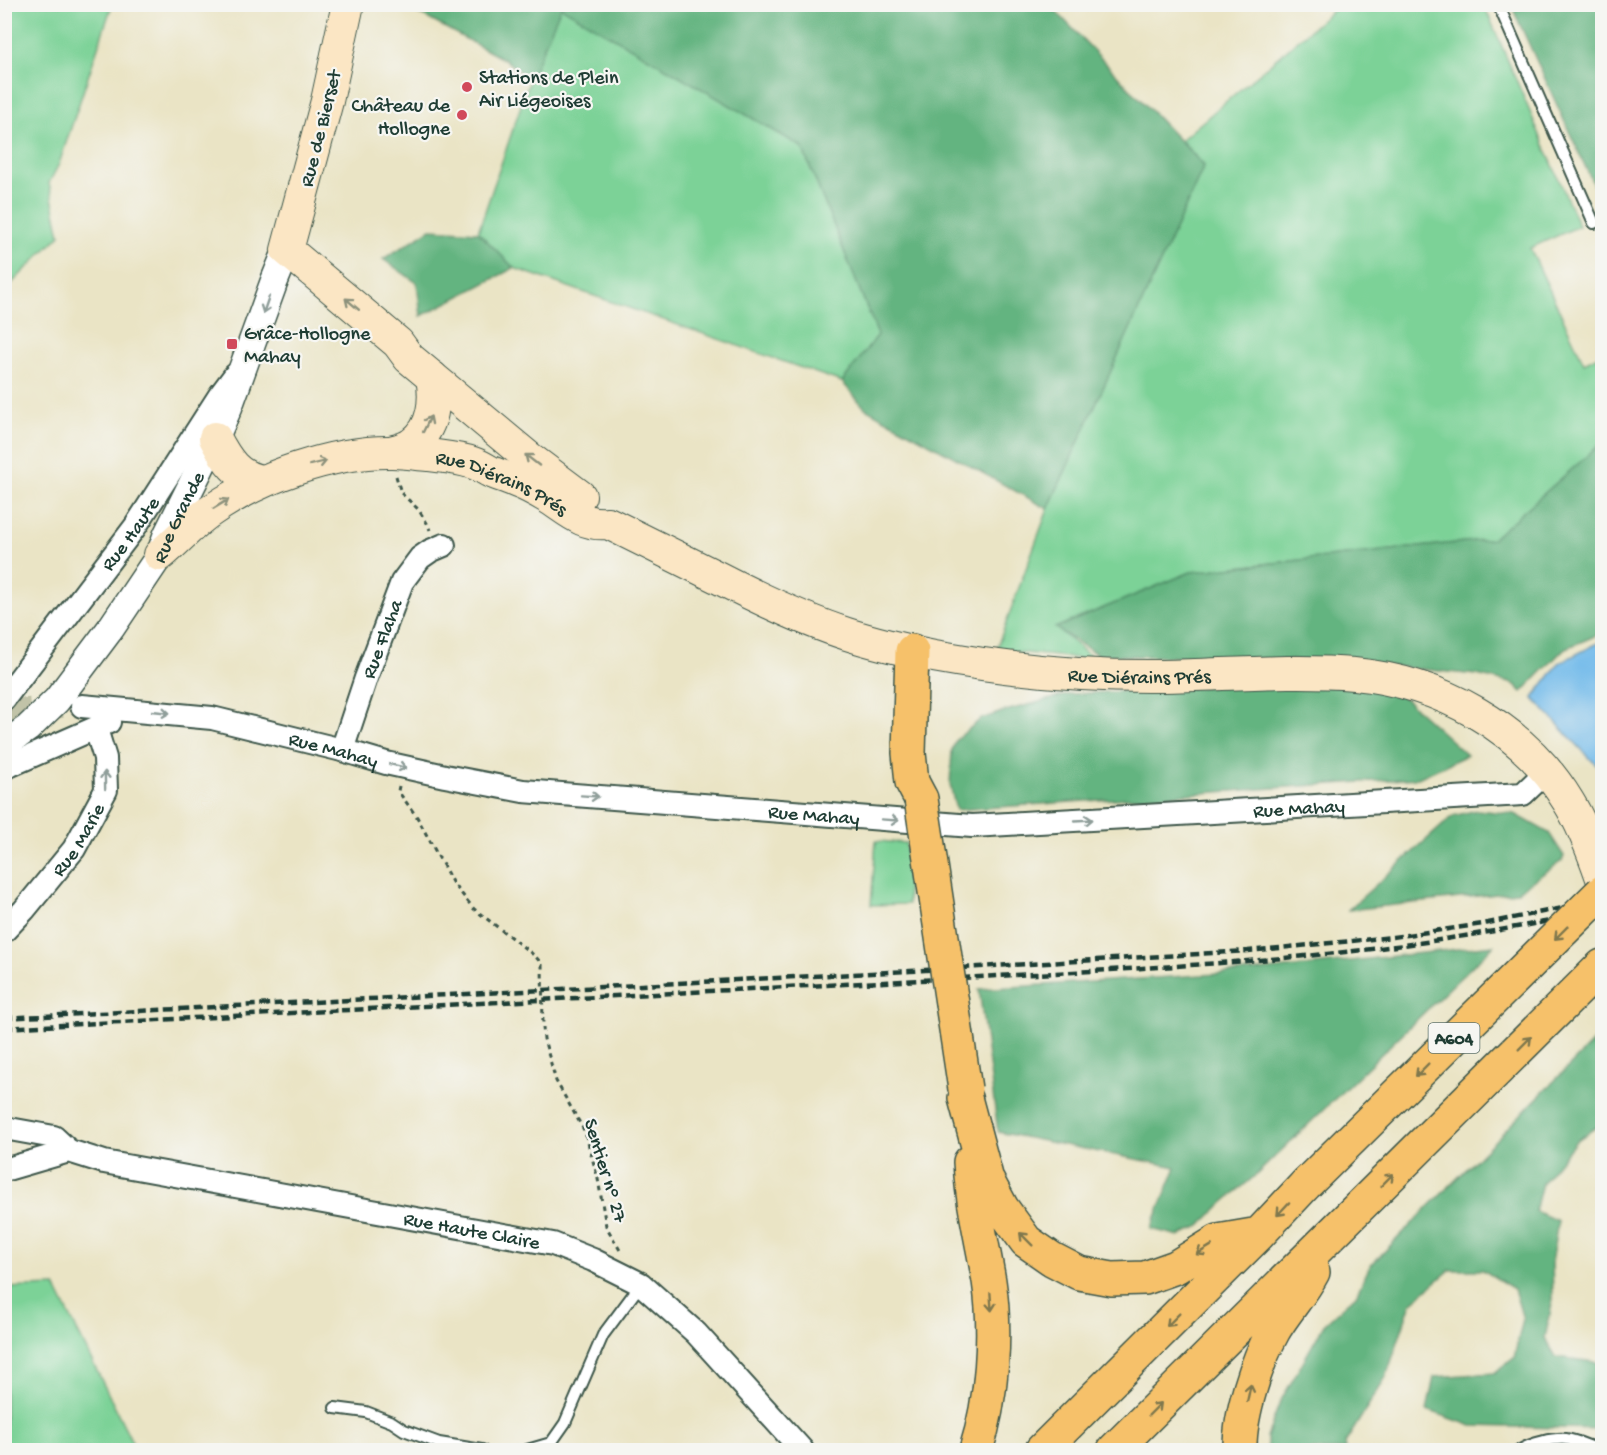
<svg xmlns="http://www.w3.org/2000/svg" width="1607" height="1455" font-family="'Gochi Hand',sans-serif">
	<rect width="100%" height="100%" fill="#f6f6f2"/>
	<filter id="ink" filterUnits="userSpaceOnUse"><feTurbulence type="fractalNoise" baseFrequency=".0167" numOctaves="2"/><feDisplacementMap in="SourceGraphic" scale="12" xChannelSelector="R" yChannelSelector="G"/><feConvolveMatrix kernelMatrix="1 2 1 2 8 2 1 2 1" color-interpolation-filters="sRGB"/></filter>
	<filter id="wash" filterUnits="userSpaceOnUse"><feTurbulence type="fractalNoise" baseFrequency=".008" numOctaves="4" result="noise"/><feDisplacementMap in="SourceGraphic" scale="24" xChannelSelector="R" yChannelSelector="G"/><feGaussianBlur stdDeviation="1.35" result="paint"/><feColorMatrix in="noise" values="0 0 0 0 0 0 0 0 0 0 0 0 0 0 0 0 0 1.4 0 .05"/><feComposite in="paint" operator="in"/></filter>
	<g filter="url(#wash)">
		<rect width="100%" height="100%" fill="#eae4c5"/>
		<path fill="#7bd297" stroke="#4d8866" stroke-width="1.5" d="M5,4L112,5L59,164L49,183L60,235L5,290Z
			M1339,5H1484L1579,226L1530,248L1584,363L1602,354V443L1492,539L1191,572L1056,628L1095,660L996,650L1048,509L1204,166L1181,140Z
			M560,6L802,147L878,335L842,382L514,268L478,232L530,79Z
			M876,841L906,843L908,904L871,905Z
			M55,1286L136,1450H5V1288Z"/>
		<path fill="#64b480" stroke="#42785a" stroke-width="1.5" d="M403,5H1050L1204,166L1048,509L865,408L842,382L878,335L802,147L561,7L530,79L505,60Z
			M1511,5H1602V203Z
			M431,229L478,232L514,268L421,316L417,283L383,259Z
			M1602,443V633L1564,649L1522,692L1514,684L1477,675L1353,662L1098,655L1055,628L1191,572L1492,539Z
			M1242,685L1391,686L1467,755L1418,778L956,810L950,785L952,750L956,740L981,719L1005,711L1070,694Z
			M1477,810L1515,814L1549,833L1564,856L1562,861L1516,892L1348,910L1453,816Z
			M1494,945L1256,1175L1223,1203L1200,1226L1179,1236L1151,1229L1176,1167L998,1132L979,989L1250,972Z
			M1602,1033V1123L1576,1141L1542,1183L1535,1211L1558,1221L1552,1258L1553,1299L1545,1338L1556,1357L1602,1363V1429L1472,1426L1427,1410L1434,1377L1494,1373L1514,1358L1523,1319L1514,1289L1483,1270H1450L1411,1303L1386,1377L1345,1443L1346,1450H1267V1437L1280,1402L1325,1323L1356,1295L1370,1266Z"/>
		<path fill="#71baea" stroke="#487c8f" stroke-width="1.5" d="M1602,641V771L1533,698L1559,663Z"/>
	</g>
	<g filter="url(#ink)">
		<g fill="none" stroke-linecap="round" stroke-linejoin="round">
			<path stroke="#c1c3a8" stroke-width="22" stroke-dasharray="22 11" stroke-linecap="butt" d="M8,710L82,706"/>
			<defs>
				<path id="service" d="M1498,4L1594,223
					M335,1408L366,1412L392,1422L404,1430L439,1443L482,1450
					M527,1450L551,1443L565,1423L603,1335L641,1284
					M1520,1450C1532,1443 1552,1438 1566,1439C1575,1440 1585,1445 1594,1448L1597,1450"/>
				<g id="minor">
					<path id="s1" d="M4,699L135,527L220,395L235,375"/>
					<path id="s2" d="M82,706L212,718L342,750L386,763L445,776L523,791L972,826L1523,794L1546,772"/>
					<path id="s3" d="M342,750L366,678L402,582L420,558L430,551L444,545"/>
					<path d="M4,768L109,722"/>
					<path id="s4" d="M4,931L24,910L74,849L106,790L105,758L96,729"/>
					<path id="s5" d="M4,1128L54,1137L69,1151L104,1162L553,1244L593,1260L641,1284L696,1333L802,1450"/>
					<path d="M4,1170L69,1151"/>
				</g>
				<g id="tertiary">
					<path id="s6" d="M4,745L28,728L57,700L111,628L160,555L167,535L215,438L229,406L274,282L287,250"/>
				</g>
				<g id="secondary">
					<path d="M348,4L327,101L287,250L398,343L409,358L528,457L580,496"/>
					<path d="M215,438C226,459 237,478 263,481"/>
					<path d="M391,452C398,450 407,448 413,443C434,428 436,400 432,377"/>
					<path id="s7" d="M160,555C178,540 192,523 212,510C260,477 333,451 392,452C404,452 416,454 428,455C443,457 459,458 473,463C479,465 484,468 489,471C498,475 506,477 515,481C526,485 537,491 547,497C568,510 582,526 608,523C645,541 682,560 719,578C760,599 803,620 847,634C875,643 905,650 934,656C1010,670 1086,677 1163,676C1226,675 1291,669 1354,674C1440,682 1523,727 1568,801C1583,825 1593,852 1602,878"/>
				</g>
				<path id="motorway" d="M912,651L909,753L912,782L921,799
					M965,1098L987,1180L1002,1208L1026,1241L1052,1259L1079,1273L1112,1279L1145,1278L1176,1267L1218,1241L1259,1234
					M970,1162C971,1179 973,1196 976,1212C980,1235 985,1258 989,1281C997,1333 992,1400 976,1450
					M1042,1450L1259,1234L1306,1184
					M1114,1450L1602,966
					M1240,1450C1239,1416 1257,1360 1274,1330C1286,1310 1302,1293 1313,1272"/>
			</defs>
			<use href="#service" stroke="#3d564a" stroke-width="14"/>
			<use href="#minor" stroke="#3d564a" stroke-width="26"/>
			<use href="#tertiary" stroke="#3d564a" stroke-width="30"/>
			<use href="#secondary" stroke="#3d564a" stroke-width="34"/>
			<use href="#motorway" stroke="#3d564a" stroke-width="36"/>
			<path stroke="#3d564a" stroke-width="3" stroke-dasharray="4.5 4.5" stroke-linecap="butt" d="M396,476L401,493L418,509L427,523L430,530
				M399,786L398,791L417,817L452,882L474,909L535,956L542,964
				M543,1027L544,1039L556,1081L585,1132L598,1179L606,1226L621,1252"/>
			<use href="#service" stroke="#fff" stroke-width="10"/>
			<use href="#minor" stroke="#fff" stroke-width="22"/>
			<use href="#tertiary" stroke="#fff" stroke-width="27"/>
			<use href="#secondary" stroke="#fbe6c4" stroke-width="32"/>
			<use href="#motorway" stroke="#f6c16b" stroke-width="33"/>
			<path stroke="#1f3d34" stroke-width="4.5" stroke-dasharray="9 4.5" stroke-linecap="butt" d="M4,1018L910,971L1248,951L1393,937L1483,924L1602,900
				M4,1028L1093,971C1194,965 1296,959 1396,946C1466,937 1534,924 1602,911"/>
			<defs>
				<path id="motorway-bridge" d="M921,799L965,1089
					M1306,1184L1602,892"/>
			</defs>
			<use href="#motorway-bridge" stroke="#3d564a" stroke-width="36" stroke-linecap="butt"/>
			<path stroke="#3d564a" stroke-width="3" stroke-dasharray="4.5 4.5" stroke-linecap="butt" d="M542,964L543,1027"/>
			<use href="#motorway-bridge" stroke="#f6c16b" stroke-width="33"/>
		</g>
		<defs><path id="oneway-shaft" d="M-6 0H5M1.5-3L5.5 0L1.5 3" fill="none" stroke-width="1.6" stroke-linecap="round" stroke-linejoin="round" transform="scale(1.5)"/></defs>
		<g stroke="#8d927c">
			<use href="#oneway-shaft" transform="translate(352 304) rotate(-140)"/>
			<use href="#oneway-shaft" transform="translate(427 424) rotate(-64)"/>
			<use href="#oneway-shaft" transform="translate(532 460) rotate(-142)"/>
			<use href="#oneway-shaft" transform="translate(318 463) rotate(-14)"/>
			<use href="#oneway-shaft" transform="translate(221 504) rotate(-31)"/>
		</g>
		<g stroke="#8f9e9a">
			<use href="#oneway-shaft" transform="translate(266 305) rotate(109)"/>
			<use href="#oneway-shaft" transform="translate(161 712) rotate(6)"/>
			<use href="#oneway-shaft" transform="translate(398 766) rotate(13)"/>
			<use href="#oneway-shaft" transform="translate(105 780) rotate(-91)"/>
			<use href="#oneway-shaft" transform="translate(590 796) rotate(4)"/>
			<use href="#oneway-shaft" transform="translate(890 820) rotate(4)"/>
			<use href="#oneway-shaft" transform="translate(1084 820) rotate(-3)"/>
		</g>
		<g stroke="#80784d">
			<use href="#oneway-shaft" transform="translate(1561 933) rotate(135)"/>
			<use href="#oneway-shaft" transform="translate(1525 1043) rotate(-45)"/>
			<use href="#oneway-shaft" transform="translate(1422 1070) rotate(135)"/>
			<use href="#oneway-shaft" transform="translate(1387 1180) rotate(-45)"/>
			<use href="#oneway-shaft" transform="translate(1283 1209) rotate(133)"/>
			<use href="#oneway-shaft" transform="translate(1026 1239) rotate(-135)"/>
			<use href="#oneway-shaft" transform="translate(1204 1250) rotate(149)"/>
			<use href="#oneway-shaft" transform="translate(991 1302) rotate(86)"/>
			<use href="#oneway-shaft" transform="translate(1173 1320) rotate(135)"/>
			<use href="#oneway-shaft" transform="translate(1249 1393) rotate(-78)"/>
			<use href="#oneway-shaft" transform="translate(1155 1409) rotate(-45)"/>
		</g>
	</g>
	<g fill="#d1495b" stroke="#f6f6f2" stroke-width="2">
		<circle cx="467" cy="87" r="6"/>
		<circle cx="462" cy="115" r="6"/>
		<rect x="226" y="338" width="12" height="12" rx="3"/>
	</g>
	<g text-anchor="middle" stroke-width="4.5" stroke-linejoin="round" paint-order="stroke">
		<rect fill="#f6f6f2" stroke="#60746d" stroke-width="1.5" x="1428.5" y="1023" width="51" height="30" rx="4.5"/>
		<g font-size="18" font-weight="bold" fill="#1f3d34">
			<text x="1454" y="1044">A604</text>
		</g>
		<g font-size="20" fill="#1f3d34" stroke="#f6f6f2" text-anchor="start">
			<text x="479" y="83">Stations de Plein<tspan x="479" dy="23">Air Liégeoises</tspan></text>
			<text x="450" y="111" text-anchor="end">Château de<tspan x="450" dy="23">Hollogne</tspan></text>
			<text x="244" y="339">Grâce-Hollogne<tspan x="244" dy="23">Mahay</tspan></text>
		</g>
		<g font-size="20" fill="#1f3d34" stroke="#f6f6f2">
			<text transform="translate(319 128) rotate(-76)" y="7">Rue de Bierset</text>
			<text dy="7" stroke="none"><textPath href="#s7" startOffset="376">Rue Diérains Prés</textPath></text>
			<text dy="7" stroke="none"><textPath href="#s6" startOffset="290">Rue Grande</textPath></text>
			<text dy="7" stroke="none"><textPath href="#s1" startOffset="208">Rue Haute</textPath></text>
			<text dy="7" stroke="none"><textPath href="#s3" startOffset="118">Rue Flaha</textPath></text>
			<text dy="7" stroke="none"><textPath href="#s7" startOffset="1052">Rue Diérains Prés</textPath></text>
			<text dy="7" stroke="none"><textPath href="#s2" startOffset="256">Rue Mahay</textPath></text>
			<text dy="7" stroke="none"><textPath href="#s2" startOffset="1228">Rue Mahay</textPath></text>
			<text dy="7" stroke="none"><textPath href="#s2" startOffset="742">Rue Mahay</textPath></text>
			<text dy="7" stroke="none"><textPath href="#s4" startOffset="118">Rue Marie</textPath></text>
			<text transform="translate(607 1170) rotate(73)" y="7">Sentier n° 27</text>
			<text dy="7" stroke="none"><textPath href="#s5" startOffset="482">Rue Haute Claire</textPath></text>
		</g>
	</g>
	<rect width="1607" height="1455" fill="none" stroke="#f6f6f2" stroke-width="24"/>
</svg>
